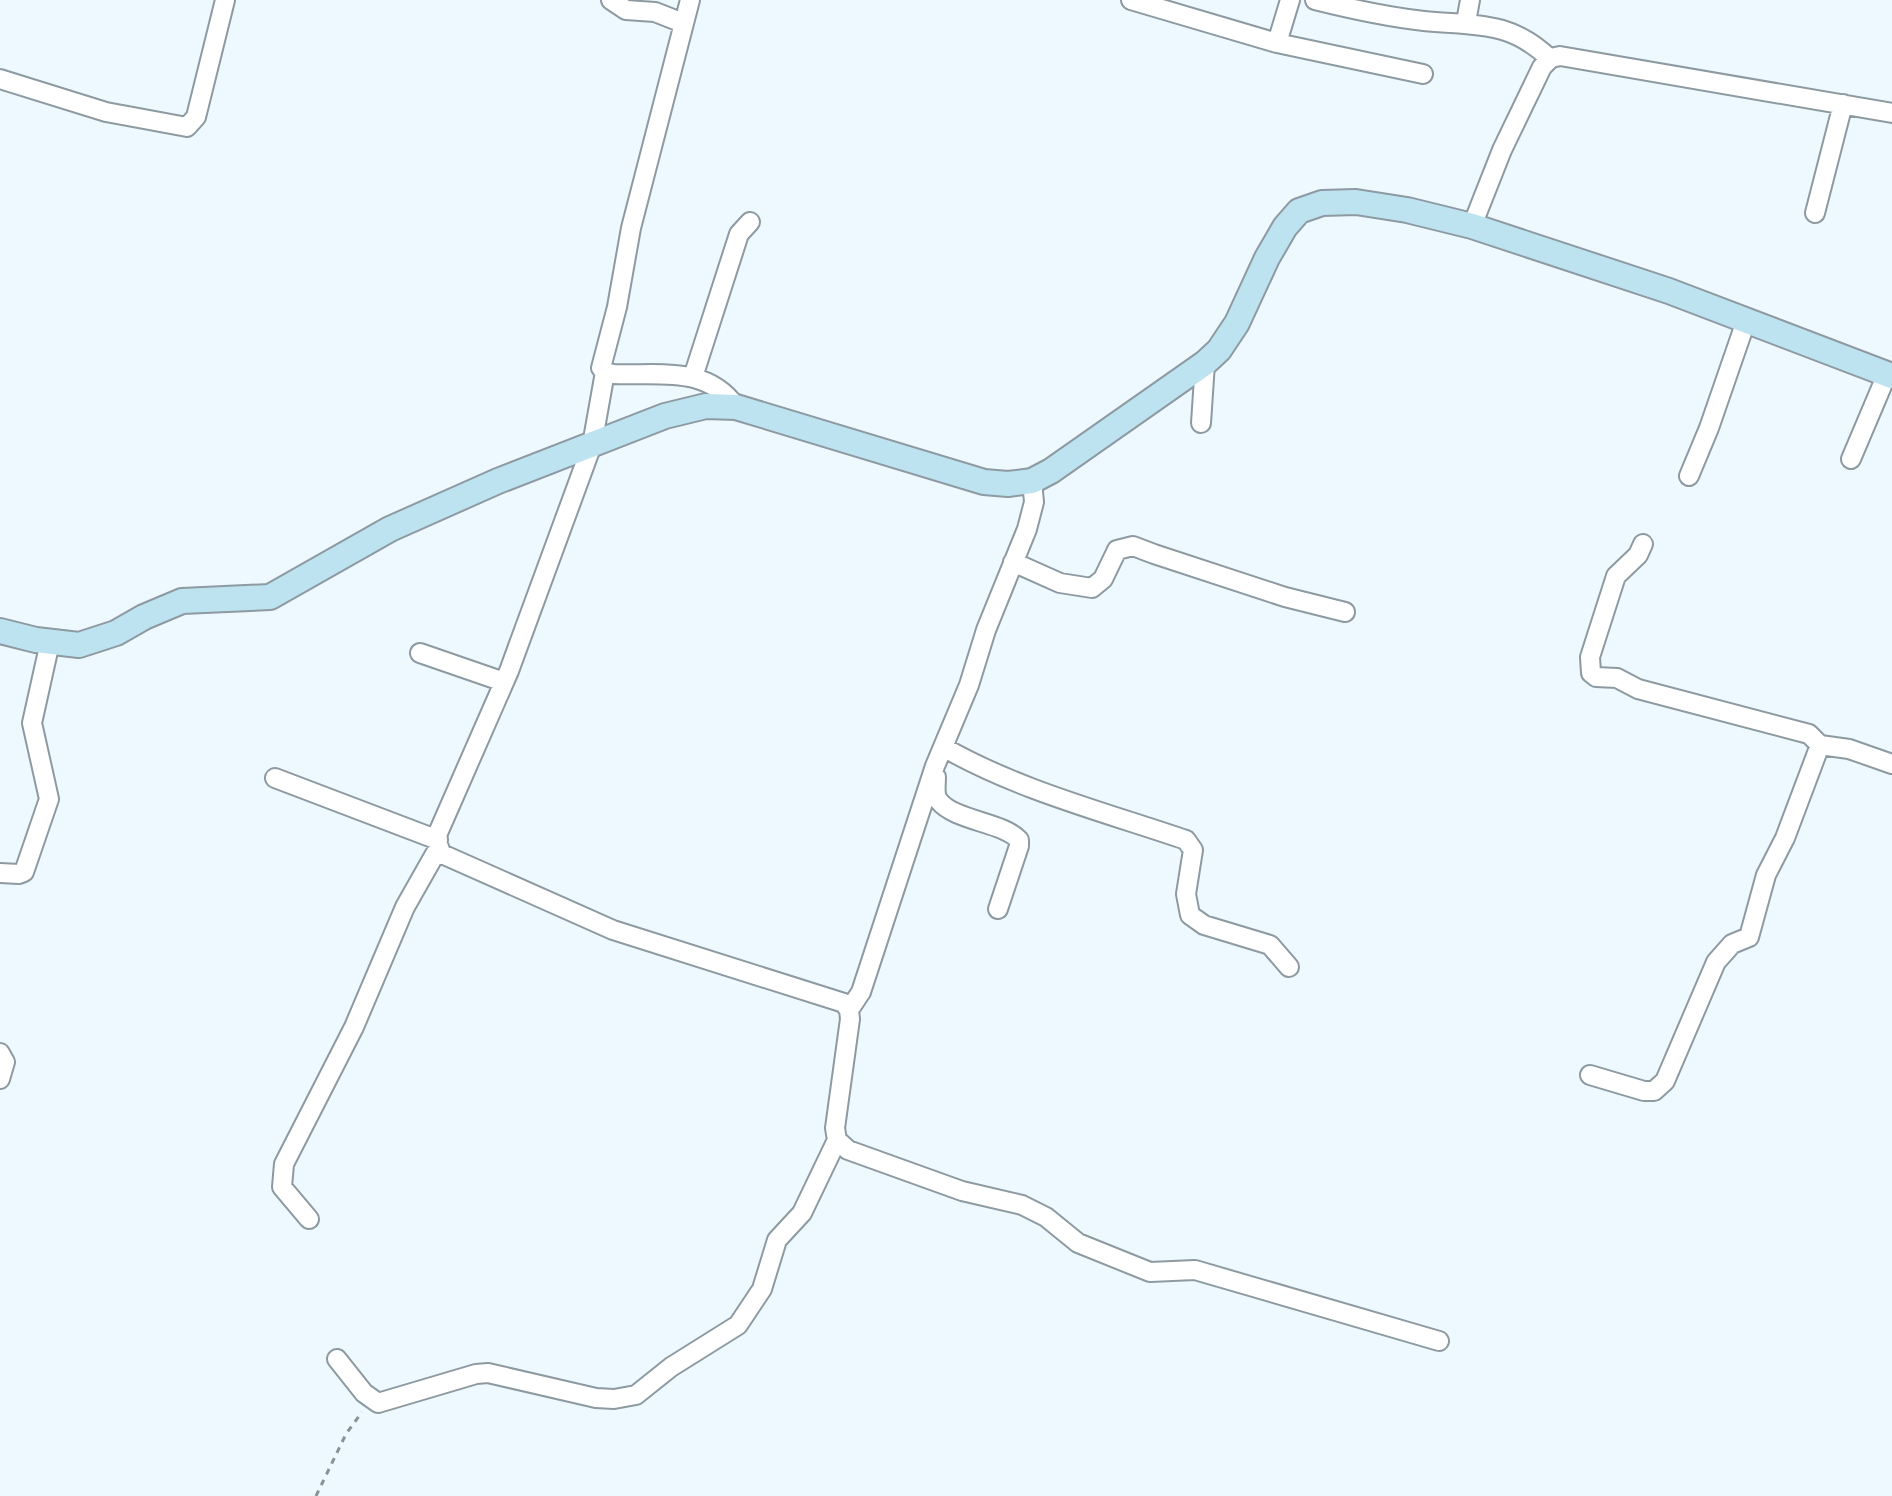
<svg xmlns="http://www.w3.org/2000/svg" width="1892" height="1496" font-family="Poppins,sans-serif">
	<rect width="100%" height="100%" fill="#edf9fe"/>
	<g fill="none" stroke-linecap="round" stroke-linejoin="round">
		<defs>
			<path id="street" d="M611,0L626,10L655,12L683,23
				M690,0L631,228L617,307L601,368L605,372L613,374C658,376 707,365 736,407
				M1131,0L1277,43L1423,74
				M1315,0C1351,9 1388,17 1424,21C1475,26 1510,20 1550,59
				M1466,22L1470,0
				M1277,43L1290,0
				M0,79L106,112L187,127L196,117L225,0
				M1815,213L1843,104
				M1472,226L1502,150L1542,67L1551,58L1560,56L1892,113
				M605,372L592,445L509,671L438,833L437,844L442,854L613,930L844,1003L849,1010L850,1019L835,1128L837,1140L848,1150L962,1191L1022,1205L1046,1217L1078,1243L1150,1272L1195,1270L1439,1341
				M693,377L739,234L750,222
				M1201,423L1205,363
				M1851,459L1887,374
				M1689,476L1709,428L1746,321
				M1643,544L1638,555L1616,576L1590,657L1591,673L1596,677L1617,678L1638,689L1809,734L1820,745
				M1013,562L1060,583L1092,588L1103,579L1117,550L1133,546L1154,554L1285,597L1345,612
				M420,653L504,682
				M943,747C1018,790 1104,812 1186,840L1193,850L1186,894L1190,915L1204,925L1270,945L1289,967
				M936,777C936,784 934,796 939,801C955,821 1003,822 1019,840V846L998,909
				M275,778L438,840
				M0,873L19,874L24,872L49,799L32,723L50,642
				M849,1010L861,992L935,766L969,685L986,630L1027,529L1034,502L1032,481
				M0,1053L5,1062L0,1079
				M1590,1075L1644,1091H1654L1665,1081L1716,962L1732,944L1749,937L1766,875L1785,838L1820,745L1849,749L1892,764
				M309,1219L282,1187L284,1164L354,1027L405,907L439,847
				M337,1359L364,1393L378,1403L476,1374L488,1373L596,1398L614,1399L636,1395L671,1367L738,1325L762,1289L777,1240L802,1213L837,1140"/>
			<path id="secondary" d="M0,631L36,640L79,645L116,633L144,617L182,601L270,597L390,529L498,481L665,416L706,406L736,407L984,482L1008,484L1032,481L1051,471L1205,363L1219,350L1237,323L1267,258L1285,227L1299,211L1322,203L1356,202L1407,210L1472,226L1669,291L1892,376"/>
		</defs>
		<use href="#street" stroke="#8d9aa1" stroke-width="22"/>
		<use href="#secondary" stroke="#8d9aa1" stroke-width="28"/>
		<path stroke="#8a9296" stroke-width="3" stroke-dasharray="6 6" stroke-linecap="butt" d="M316,1496L346,1434L362,1412"/>
		<use href="#street" stroke="#fff" stroke-width="18"/>
		<use href="#secondary" stroke="#bee3f0" stroke-width="24"/>
	</g>
</svg>
